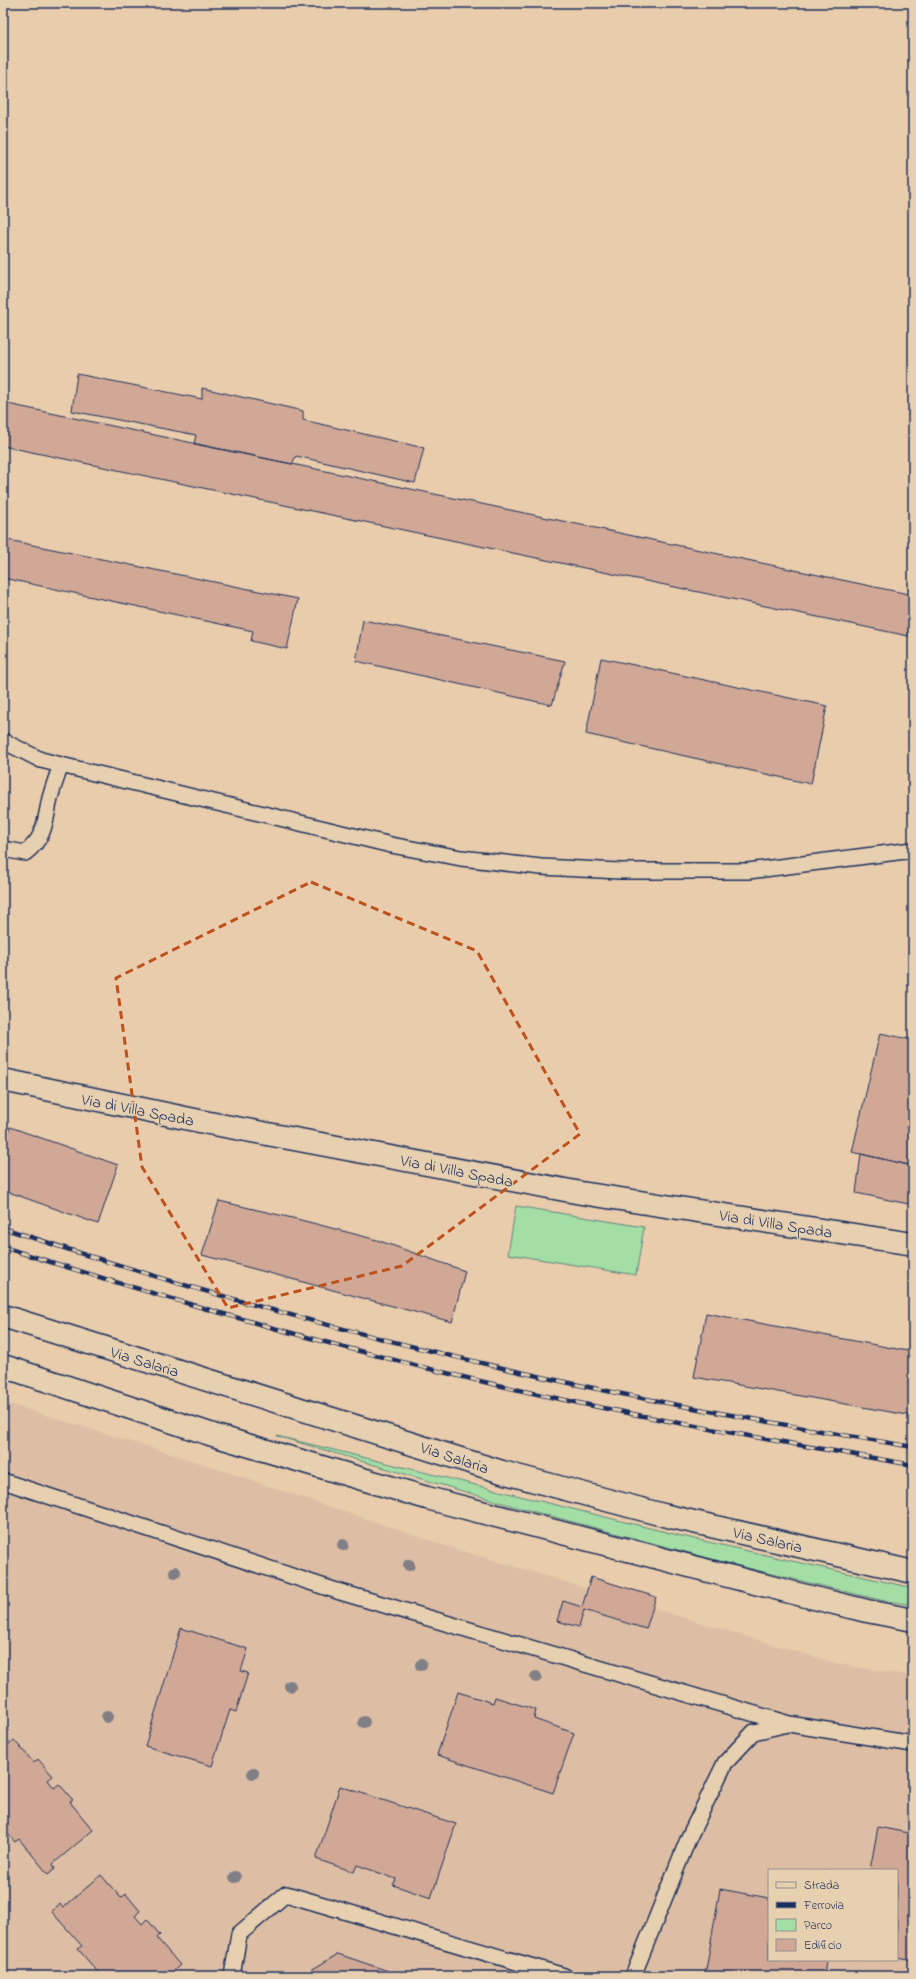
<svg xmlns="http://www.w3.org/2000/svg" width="916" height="1979" font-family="'Indie Flower',sans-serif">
	<rect width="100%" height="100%" fill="#e8ccac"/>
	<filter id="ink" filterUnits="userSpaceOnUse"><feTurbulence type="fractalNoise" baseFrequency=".025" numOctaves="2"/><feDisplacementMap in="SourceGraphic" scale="8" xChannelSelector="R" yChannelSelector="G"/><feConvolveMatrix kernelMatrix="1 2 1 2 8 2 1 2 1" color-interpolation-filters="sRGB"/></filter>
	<g filter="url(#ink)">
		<path fill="#ddbea4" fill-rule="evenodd" d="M3,1402L200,1463L449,1547L838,1664L913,1676V1976H3ZM769,1870H897V1960H769Z"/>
		<path fill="#a3dea4" stroke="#5f8681" d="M516,1206L644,1227L636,1275L508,1254Z
			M277,1436L690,1538L913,1588V1605L880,1600L727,1563L513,1506Z"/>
		<path fill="#d0a895" stroke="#1b2f5e" d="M77,374L202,399V388L303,411V420L424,448L415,483L296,456L292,464L194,444L196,435L72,411Z
			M3,403L913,595V637L3,446Z
			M3,539L298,599L287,649L251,641L253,631L3,578Z
			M363,620L565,661L552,705L356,661Z
			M601,658L827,706L811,784L586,734Z
			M880,1033L913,1040V1166L852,1152Z
			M10,1127L118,1165L98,1224L3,1190V1146Z
			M861,1154L913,1166V1205L856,1193Z
			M219,1201L301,1220L377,1240L465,1271L452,1322L202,1255Z
			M706,1313L913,1352V1416L694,1377Z
			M591,1577L656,1597L646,1629L584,1610L579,1627L557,1621L563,1601L582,1607Z
			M181,1628L248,1649L241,1671L248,1673L236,1712L230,1710L212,1766L145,1746Z
			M458,1692L493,1703L495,1697L536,1710L534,1719L574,1733L553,1793L437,1755Z
			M14,1740L34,1763L38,1759L53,1776L48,1780L54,1788L59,1784L73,1800L70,1802L93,1830L53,1864L55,1868L48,1874L19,1839L15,1842L3,1828V1749Z
			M340,1786L456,1824L431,1898L393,1885L396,1879L357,1865L354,1872L316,1859Z
			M878,1827L913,1834V1960L897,1957V1870H870Z
			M101,1875L121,1898L126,1894L140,1911L135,1916L142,1924L147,1919L160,1935L157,1938L180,1965L168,1976H107L106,1974L101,1976L78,1949L82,1946L51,1911L60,1904L63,1908Z
			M720,1889L769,1898V1960H826L824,1976H705Z
			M338,1954L403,1976H301Z"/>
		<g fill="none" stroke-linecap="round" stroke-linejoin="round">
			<defs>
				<path id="lane" d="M3,741L41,760L61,765L391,845L461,858L541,867L620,871H748L913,850
					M3,849L25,853C45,838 45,822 50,798C53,787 57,776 61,765
					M3,1481L337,1591L789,1724L913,1744
					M232,1976L239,1934L286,1894L564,1976
					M633,1976L689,1837L725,1763L754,1732L787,1724"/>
				<path id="street" d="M3,1080L209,1123L581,1193L913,1244"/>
				<path id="primary" d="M3,1316L502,1472L663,1515L913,1572
					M3,1366L213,1435L427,1498L794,1593L867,1611L913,1620"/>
			</defs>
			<use href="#lane" stroke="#1b2f5e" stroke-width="18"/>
			<use href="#street" stroke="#1b2f5e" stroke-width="25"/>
			<use href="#primary" stroke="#1b2f5e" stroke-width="25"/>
			<use href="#lane" stroke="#e7d0b0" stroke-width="15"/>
			<use href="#street" stroke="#e7d0b0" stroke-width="22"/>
			<use href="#primary" stroke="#e7d0b0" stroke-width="22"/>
			<defs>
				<path id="rail" d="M3,1228C176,1286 351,1334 529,1374C656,1403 785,1425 913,1447
					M3,1247C169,1300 336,1348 506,1387C641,1418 777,1441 913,1465"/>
			</defs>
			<use href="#rail" stroke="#1b2f5e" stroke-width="4.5"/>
			<use href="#rail" stroke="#e7d0b0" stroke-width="3" stroke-dasharray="9" stroke-linecap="butt"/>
		</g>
		<g fill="#7f7f85">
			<circle cx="343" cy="1545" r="6"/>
			<circle cx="409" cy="1565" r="6"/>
			<circle cx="175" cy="1572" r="6"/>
			<circle cx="421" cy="1665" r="6"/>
			<circle cx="536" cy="1677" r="6"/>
			<circle cx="290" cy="1686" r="6"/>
			<circle cx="107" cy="1717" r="6"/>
			<circle cx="364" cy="1722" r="6"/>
			<circle cx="253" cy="1773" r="6"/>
			<circle cx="235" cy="1877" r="6"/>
		</g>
	</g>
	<path fill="none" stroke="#bf511c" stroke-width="3" stroke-dasharray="8 5" stroke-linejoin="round" d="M311,882L477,951L580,1134L402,1266L228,1308L142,1167L116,978Z"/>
	<g text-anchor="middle" stroke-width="3" stroke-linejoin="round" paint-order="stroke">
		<g font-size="16" fill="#1b2f5e" stroke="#e7d0b0">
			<text transform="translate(138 1109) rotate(11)" y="6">Via di Villa Spada</text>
			<text transform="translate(457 1170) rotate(11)" y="6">Via di Villa Spada</text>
			<text transform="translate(776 1223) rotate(9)" y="6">Via di Villa Spada</text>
			<text transform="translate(145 1361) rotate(17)" y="6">Via Salaria</text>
			<text transform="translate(455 1457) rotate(18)" y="6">Via Salaria</text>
			<text transform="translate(768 1539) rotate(13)" y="6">Via Salaria</text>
		</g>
	</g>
	<rect width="916" height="1979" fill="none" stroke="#e7d0b0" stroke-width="16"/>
	<rect x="8" y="8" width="900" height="1963" fill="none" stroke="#1b2f5e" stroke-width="1.5" filter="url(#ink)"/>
	<rect x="768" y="1869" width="130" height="92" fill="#e7d0b0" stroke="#95908f"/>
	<rect x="776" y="1882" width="20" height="6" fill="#e7d0b0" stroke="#95908f"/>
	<text x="804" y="1889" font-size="12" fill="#1b2f5e">Strada</text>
	<rect x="776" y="1902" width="20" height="6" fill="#1b2f5e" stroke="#95908f"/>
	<text x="804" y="1909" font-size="12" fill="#1b2f5e">Ferrovia</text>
	<rect x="776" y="1919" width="20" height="12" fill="#a3dea4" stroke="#95908f"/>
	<text x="804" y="1929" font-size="12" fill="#1b2f5e">Parco</text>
	<rect x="776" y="1939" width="20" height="12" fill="#d0a895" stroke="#95908f"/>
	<text x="804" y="1949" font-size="12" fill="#1b2f5e">Edificio</text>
</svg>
